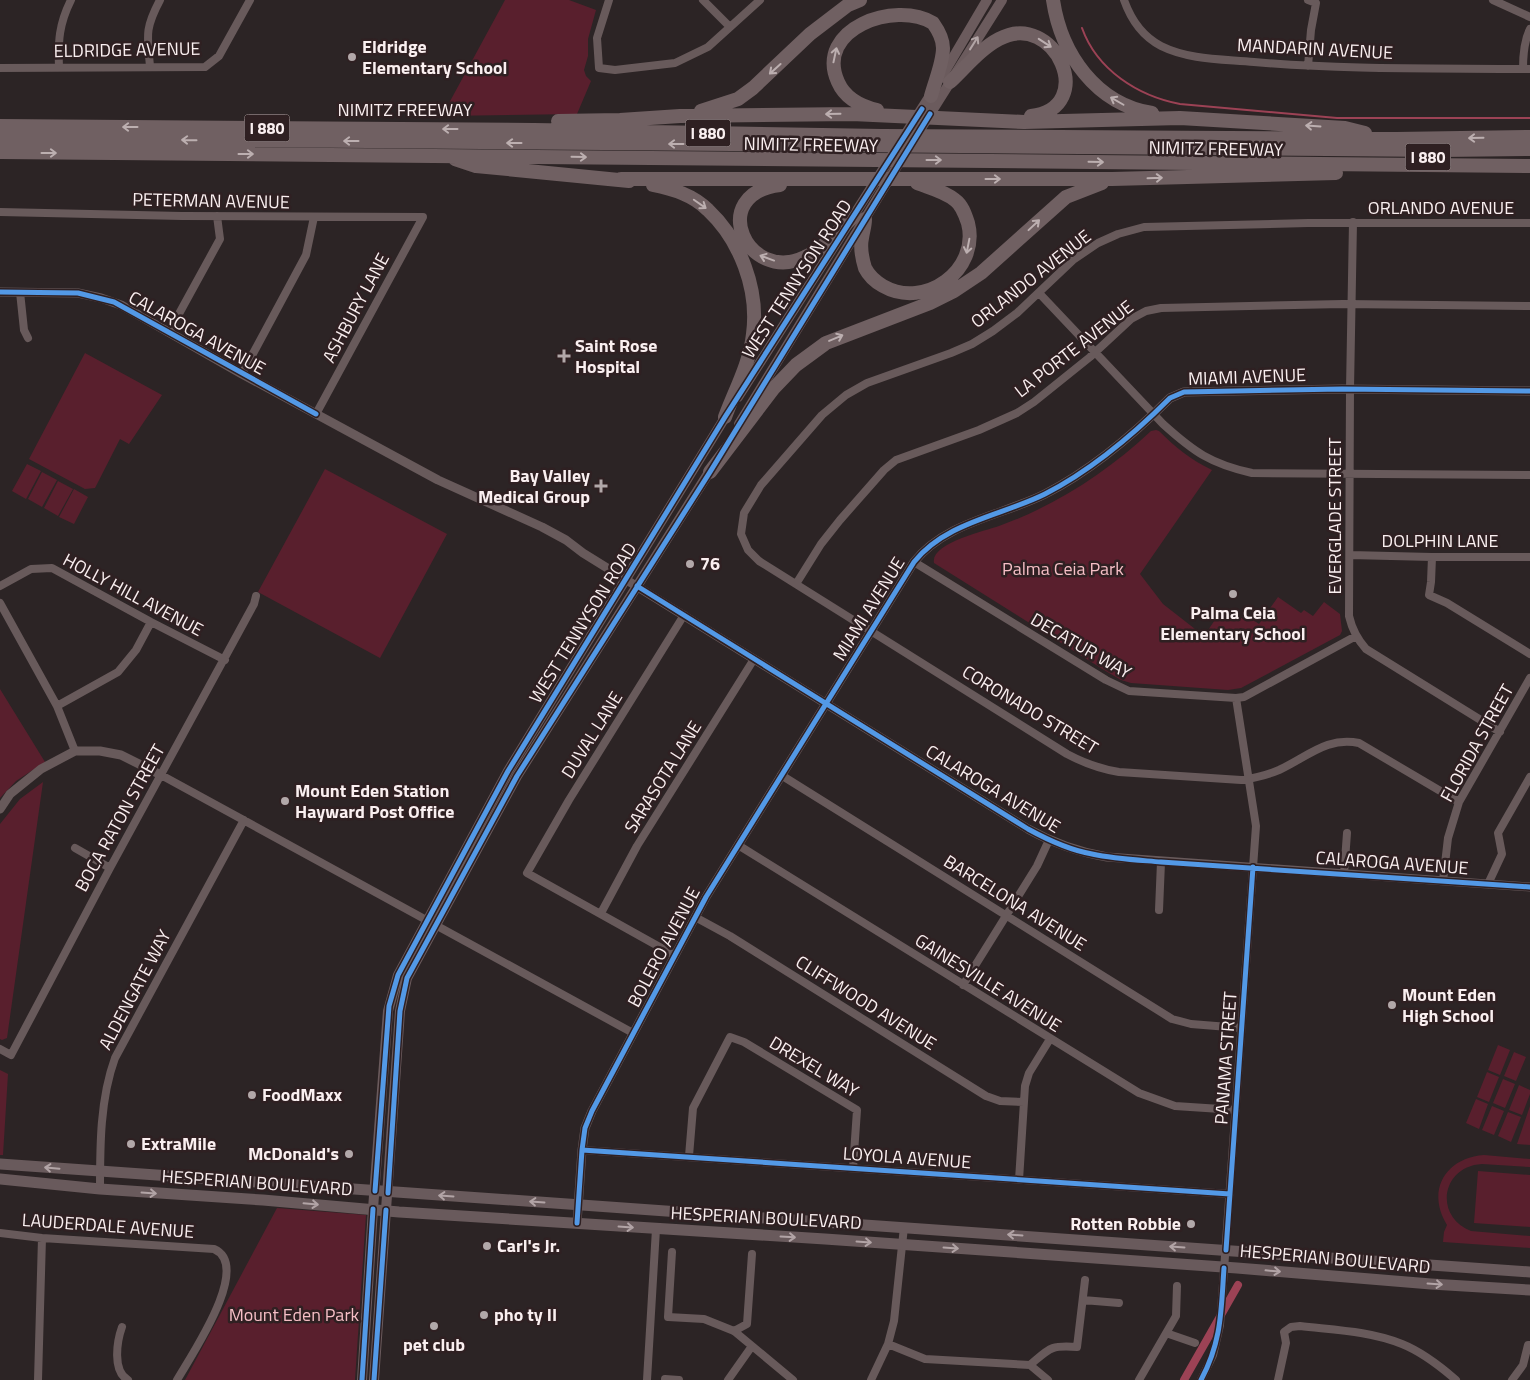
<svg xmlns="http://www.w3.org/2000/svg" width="1530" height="1380" font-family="'Titillium Web',sans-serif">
	<rect width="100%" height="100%" fill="#2c2425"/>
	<path fill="#591f2d" d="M505,0H569L596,10L588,39V56L584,70L586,76L591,81L577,114L442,116Z
		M85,353L162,395L129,444L120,439L95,488L85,489L29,459Z
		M1156,430L1159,431C1175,447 1191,460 1212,470L1140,574L1163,604L1204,636L1221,611L1229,609L1243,619L1246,615L1259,624L1278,597L1301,613L1304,610L1313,616L1324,602L1340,614L1342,631L1340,635L1241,688L1228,690L1131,683L1121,680L1104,670L934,563C930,543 985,531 999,526C1057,505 1107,472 1151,431Z
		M27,464L41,471L26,499L12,491Z
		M325,469L447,534L380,658L258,592Z
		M42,472L57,480L42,507L28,499Z
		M58,481L73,489L58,516L44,508Z
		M74,489L88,497L74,524L59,517Z
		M0,689L45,762L16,781L0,798Z
		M43,782L7,1038L2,1040L0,1039V824L20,799Z
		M1498,1045L1510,1050L1500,1075L1488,1070Z
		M1514,1052L1526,1057L1516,1081L1504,1076Z
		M0,1070L8,1074L3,1155H0Z
		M1487,1072L1499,1077L1489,1102L1477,1097Z
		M1503,1079L1515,1084L1505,1108L1493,1103Z
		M1519,1085L1530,1090V1094L1522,1115L1509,1110Z
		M1476,1099L1488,1104L1479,1129L1466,1123Z
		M1492,1106L1504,1111L1494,1135L1482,1130Z
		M1530,1106V1145L1517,1144Z
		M1508,1112L1521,1117L1511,1142L1498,1136Z
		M1484,1155L1530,1159V1167L1482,1164C1442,1166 1433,1216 1471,1231L1530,1236V1248L1443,1242L1444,1232L1447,1225C1426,1191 1445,1158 1484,1155Z
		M1478,1171L1530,1175V1227L1474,1223Z
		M277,1208L366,1215L355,1380H185Z"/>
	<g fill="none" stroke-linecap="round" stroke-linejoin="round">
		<path stroke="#9c4255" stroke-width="2" d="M1082,28C1097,70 1138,96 1180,104L1337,118H1530"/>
		<path stroke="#9c4255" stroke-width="8" d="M1184,1380L1238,1285"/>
		<path stroke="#685a5b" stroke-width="8" d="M609,0L597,38L599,68L615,70L675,63L708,47L760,0
			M703,0L730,27
			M1124,0C1131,20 1142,36 1161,46C1189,60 1223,59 1254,62C1346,70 1438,68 1530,69
			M1493,0L1530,17
			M150,66C147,35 145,28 160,0
			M1308,66L1311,30L1316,3L1308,0
			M59,67C58,41 59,24 71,0
			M0,68L205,67L219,56L250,0
			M1523,69C1523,55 1524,41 1530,29
			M0,212L182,216L423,217L316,414
			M1353,222L1350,389L1349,616C1352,629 1357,639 1366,649L1500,732
			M20,292L24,330L28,338
			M1039,293L1163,424C1194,452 1211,464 1252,473L1530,475
			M169,332L220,239L217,216
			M242,374L306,255L314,217
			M1350,555L1432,557H1530
			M1432,557L1431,582L1429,595L1447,603L1530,654
			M914,562L1106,680L1129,691L1236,698L1244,697L1356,636
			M796,584L821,544L840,520L884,470L896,460L979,430L1017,413L1034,402L1090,357L1131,319L1146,311L1161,308L1343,304L1530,306
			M0,586L31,569L52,568L151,622L225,660
			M0,603L57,706L75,751
			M57,706L118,672L136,650L151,622
			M161,775L633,1033
			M781,775L1172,1019L1191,1024L1241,1028
			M1459,802L1359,743C1328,736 1307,757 1279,770C1267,775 1255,778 1241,780L1119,772C1100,769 1084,763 1067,754L759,561L748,550L741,534L744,513L761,485L822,415L846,395L867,383L951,353L972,344L993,331L1017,313L1073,260L1098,243L1118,234L1144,227L1308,223H1530
			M738,845L1139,1093L1175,1106L1236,1110
			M75,848L110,868
			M1344,874L1347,833
			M1443,881L1448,838L1459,802L1530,678
			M1488,884L1502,854L1498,833L1530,777
			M1159,910L1161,862
			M601,913L637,846L754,659
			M695,917L730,936L986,1096L1000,1101L1024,1102
			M674,955L527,873L569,800L684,615
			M963,985L1037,866L1049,840
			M0,1049L11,1055L110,868L254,604L256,596
			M582,1150L1230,1194
			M689,1156L693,1108L730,1037L744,1042L857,1110L853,1168
			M1019,1180L1025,1086L1029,1073L1050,1039
			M100,1189C100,1146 100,1099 115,1058L244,820
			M0,1233L42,1238L214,1249C253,1266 190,1357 177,1380
			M672,1252L668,1317L704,1319L734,1331L793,1380
			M1083,1300L1119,1303
			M122,1327C117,1341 112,1371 128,1380
			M734,1331L747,1324L752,1254
			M1166,1333L1195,1343
			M888,1344L925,1359L1030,1365
			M1030,1365C1050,1348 1050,1345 1077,1347L1085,1280
			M1030,1365L1048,1380
			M665,1379L679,1380
			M38,1380L42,1238
			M647,1380L656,1229
			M728,1380L752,1346
			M871,1380L888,1344L894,1321L904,1227
			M1139,1380L1176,1316L1177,1286
			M1201,1380L1213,1355L1220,1325L1256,826L1236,698
			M1278,1380L1286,1343L1284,1332L1291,1327L1300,1326C1334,1330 1370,1331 1402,1344C1422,1352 1440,1366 1456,1380
			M1512,1380L1523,1365L1528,1345H1530"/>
		<path stroke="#685a5b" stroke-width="9" d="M0,292L78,293L101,298L121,305L242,374L438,480L542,527L566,540L583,553L1028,829C1053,843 1078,852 1107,857L1530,887
			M0,809L10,794L41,769L75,751H100L121,755L161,775
			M577,1223L582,1150L585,1128L592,1111L706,897L914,562C946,522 1001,516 1045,494C1092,470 1133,435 1170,398L1184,392L1342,389L1530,391"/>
		<path stroke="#6b5b5d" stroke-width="10" d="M941,78L987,0
			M913,141L1002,0
			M738,397L933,91
			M739,424L904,155
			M362,1380L373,1209L388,1011L398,975L508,771L729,411
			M374,1380L400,1011L407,978L517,776L713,466"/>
		<path stroke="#695a5c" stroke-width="11" d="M0,1164L1530,1272
			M0,1179L100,1189L263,1200L399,1212L825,1239L1237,1268L1431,1284L1530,1290"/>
		<path stroke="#706062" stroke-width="14" d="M1053,0C1061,54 1096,104 1152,113
			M950,82C965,68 980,49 999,39C1055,9 1099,108 1031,116
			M877,110C860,106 845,98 838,82C814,29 895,0 933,23C938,30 943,39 943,48C943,63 935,81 931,96
			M701,111L738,99L753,88L810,34L848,5L860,0
			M558,121L620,120L680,116L852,114L1024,122L1180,118L1345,128L1365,133
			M0,126L534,130L882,136L1396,139L1530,137
			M0,138L1442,150L1530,149
			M0,152L1530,166
			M455,159L476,166L629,181
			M621,179H1112L1336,173
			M653,185C673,189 693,195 708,210C740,240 759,289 753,334C750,363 735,390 725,417
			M780,185C706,194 747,285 805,257C823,249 838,231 852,218
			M865,219C865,226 863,231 862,238C860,247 862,258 865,268C869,276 876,282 883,286C925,310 980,270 968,223C965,214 962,205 955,200C944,191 930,188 917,183
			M710,472L773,389L796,365L826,343L930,303L954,291L981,273L1066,197L1102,183"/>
		<defs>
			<path id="cycleway" d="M0,292L78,293L114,302L316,414
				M637,586L1028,829C1048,840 1069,850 1092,854C1115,859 1138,860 1161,862L1530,887
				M582,1150L1230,1194
				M375,1191L389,1006L398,975L508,771L725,417L922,109
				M388,1193L400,1011L407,978L517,776L710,472L930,114
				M577,1223L582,1150L585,1128L592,1111L706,897L914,562C946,522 1001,516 1045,494C1092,470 1133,435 1170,398L1184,392L1342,389L1530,391
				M1226,1250L1253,867
				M362,1380L373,1209
				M374,1380L386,1210
				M1201,1380C1222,1341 1221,1310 1224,1268"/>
		</defs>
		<use href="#cycleway" stroke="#2f2022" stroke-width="8"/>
		<use href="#cycleway" stroke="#5399e6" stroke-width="5"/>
	</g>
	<defs><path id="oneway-shaft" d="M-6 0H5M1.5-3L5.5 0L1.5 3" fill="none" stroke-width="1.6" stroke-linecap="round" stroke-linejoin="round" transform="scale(1.25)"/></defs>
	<use stroke="#b2a5a6" href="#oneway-shaft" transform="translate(974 43) rotate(-58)"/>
	<g stroke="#bcafb0">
		<use href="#oneway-shaft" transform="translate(1045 43) rotate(33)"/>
		<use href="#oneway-shaft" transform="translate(835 55) rotate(-78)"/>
		<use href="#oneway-shaft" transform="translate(775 69) rotate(138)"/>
		<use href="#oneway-shaft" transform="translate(1117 101) rotate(-150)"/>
		<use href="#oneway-shaft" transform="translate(833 114) rotate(179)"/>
		<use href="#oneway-shaft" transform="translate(1313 126) rotate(-176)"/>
		<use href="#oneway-shaft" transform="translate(130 127) rotate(-180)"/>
		<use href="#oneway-shaft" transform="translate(450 129) rotate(-180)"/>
		<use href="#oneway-shaft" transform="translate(1476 138) rotate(179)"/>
		<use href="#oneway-shaft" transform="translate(189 140) rotate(-179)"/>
		<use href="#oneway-shaft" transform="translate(351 141) rotate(-180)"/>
		<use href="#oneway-shaft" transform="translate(514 143) rotate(-180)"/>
		<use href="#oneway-shaft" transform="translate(676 144) rotate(-180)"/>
		<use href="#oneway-shaft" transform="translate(49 153)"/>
		<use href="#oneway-shaft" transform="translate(246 154)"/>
		<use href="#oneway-shaft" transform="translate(579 157) rotate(1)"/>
		<use href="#oneway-shaft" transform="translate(934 160)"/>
		<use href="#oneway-shaft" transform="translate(1096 162) rotate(1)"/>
		<use href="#oneway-shaft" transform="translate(1155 178) rotate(-2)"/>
		<use href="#oneway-shaft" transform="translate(993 179)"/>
		<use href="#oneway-shaft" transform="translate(700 204) rotate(35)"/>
		<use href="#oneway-shaft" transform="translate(1034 225) rotate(-43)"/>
		<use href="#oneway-shaft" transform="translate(968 246) rotate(101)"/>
		<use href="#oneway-shaft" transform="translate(767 258) rotate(-160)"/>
		<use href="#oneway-shaft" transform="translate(836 338) rotate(-23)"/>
	</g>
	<g stroke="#b2a4a6">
		<use href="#oneway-shaft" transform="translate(52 1168) rotate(-175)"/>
		<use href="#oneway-shaft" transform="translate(149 1193) rotate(4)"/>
		<use href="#oneway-shaft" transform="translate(446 1196) rotate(-176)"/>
		<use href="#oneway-shaft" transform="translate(537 1202) rotate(-176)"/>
		<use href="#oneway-shaft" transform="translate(311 1204) rotate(5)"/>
		<use href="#oneway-shaft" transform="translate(626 1227) rotate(4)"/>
		<use href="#oneway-shaft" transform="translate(1015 1235) rotate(-176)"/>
		<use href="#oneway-shaft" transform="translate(788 1237) rotate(3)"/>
		<use href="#oneway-shaft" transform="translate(864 1242) rotate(4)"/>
		<use href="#oneway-shaft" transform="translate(1177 1247) rotate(-176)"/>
		<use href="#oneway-shaft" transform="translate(951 1248) rotate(4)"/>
		<use href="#oneway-shaft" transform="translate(1273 1271) rotate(5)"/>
		<use href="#oneway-shaft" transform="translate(1435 1284) rotate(4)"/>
	</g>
	<g fill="#b2a8a9" stroke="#2f2022" stroke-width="2">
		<circle cx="352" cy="57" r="5"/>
		<path d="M561.5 348.5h5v5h5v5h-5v5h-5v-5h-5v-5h5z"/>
		<path d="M598.5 478.5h5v5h5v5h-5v5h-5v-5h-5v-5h5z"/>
		<circle cx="690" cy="564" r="5"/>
		<circle cx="1233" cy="594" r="5"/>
		<circle cx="285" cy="801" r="5"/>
		<circle cx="1392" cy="1005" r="5"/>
		<circle cx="252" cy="1095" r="5"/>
		<circle cx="131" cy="1144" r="5"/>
		<circle cx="349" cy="1154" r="5"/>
		<circle cx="1191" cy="1224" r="5"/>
		<circle cx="487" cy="1246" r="5"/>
		<circle cx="484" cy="1315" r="5"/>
		<circle cx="434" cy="1326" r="5"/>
	</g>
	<g text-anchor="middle" stroke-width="5" stroke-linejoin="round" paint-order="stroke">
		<g fill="#2f2022" stroke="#bdb1b2" stroke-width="1">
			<rect x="244.5" y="114.5" width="45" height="27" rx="4"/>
			<rect x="685.5" y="119.5" width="45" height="27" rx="4"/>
			<rect x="1405.5" y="143.5" width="45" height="27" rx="4"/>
		</g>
		<g font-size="16" font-weight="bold" fill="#faeff0">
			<text x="267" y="134">I 880</text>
			<text x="708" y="139">I 880</text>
			<text x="1428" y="163">I 880</text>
		</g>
		<g font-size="18" font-weight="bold" fill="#faeff0" stroke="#2f2022" text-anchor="start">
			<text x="362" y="53">Eldridge<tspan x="362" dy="21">Elementary School</tspan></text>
			<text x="575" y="352">Saint Rose<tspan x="575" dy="21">Hospital</tspan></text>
			<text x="590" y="482" text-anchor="end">Bay Valley<tspan x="590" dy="21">Medical Group</tspan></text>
			<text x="700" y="570">76</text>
			<text x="1233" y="619" text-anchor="middle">Palma Ceia<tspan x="1233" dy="21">Elementary School</tspan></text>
			<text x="295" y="797">Mount Eden Station<tspan x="295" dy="21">Hayward Post Office</tspan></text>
			<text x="1402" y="1001">Mount Eden<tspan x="1402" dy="21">High School</tspan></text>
			<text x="262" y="1101">FoodMaxx</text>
			<text x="141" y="1150">ExtraMile</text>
			<text x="339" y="1160" text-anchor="end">McDonald's</text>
			<text x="1181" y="1230" text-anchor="end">Rotten Robbie</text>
			<text x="497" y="1252">Carl's Jr.</text>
			<text x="494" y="1321">pho ty II</text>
			<text x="434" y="1351" text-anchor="middle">pet club</text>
		</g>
		<g font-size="18" fill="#faeff0" stroke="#2f2022">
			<text transform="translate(1315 49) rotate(3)" y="6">MANDARIN AVENUE</text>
			<text transform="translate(127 50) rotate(-1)" y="6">ELDRIDGE AVENUE</text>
			<text x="405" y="116">NIMITZ FREEWAY</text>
			<text transform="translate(811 145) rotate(1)" y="6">NIMITZ FREEWAY</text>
			<text transform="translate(1216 149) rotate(1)" y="6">NIMITZ FREEWAY</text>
			<text transform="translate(211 201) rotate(1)" y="6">PETERMAN AVENUE</text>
			<text x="1441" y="214">ORLANDO AVENUE</text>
			<text transform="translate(797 279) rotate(-57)" y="6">WEST TENNYSON ROAD</text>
			<text transform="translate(1031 279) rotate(-38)" y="6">ORLANDO AVENUE</text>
			<text transform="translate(356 308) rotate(-62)" y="6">ASHBURY LANE</text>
			<text transform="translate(197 333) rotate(29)" y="6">CALAROGA AVENUE</text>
			<text transform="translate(1074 349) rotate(-38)" y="6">LA PORTE AVENUE</text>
			<text transform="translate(1247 377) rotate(-2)" y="6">MIAMI AVENUE</text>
			<text transform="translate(1335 516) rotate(-90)" y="6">EVERGLADE STREET</text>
			<text x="1440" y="547">DOLPHIN LANE</text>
			<text transform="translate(133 595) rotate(28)" y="6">HOLLY HILL AVENUE</text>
			<text transform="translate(869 609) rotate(-58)" y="6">MIAMI AVENUE</text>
			<text transform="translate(583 623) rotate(-58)" y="6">WEST TENNYSON ROAD</text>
			<text transform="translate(1081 646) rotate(30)" y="6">DECATUR WAY</text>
			<text transform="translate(1030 710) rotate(31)" y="6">CORONADO STREET</text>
			<text transform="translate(592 735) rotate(-58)" y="6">DUVAL LANE</text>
			<text transform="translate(1477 743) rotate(-61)" y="6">FLORIDA STREET</text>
			<text transform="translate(663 777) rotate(-58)" y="6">SARASOTA LANE</text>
			<text transform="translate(993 789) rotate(31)" y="6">CALAROGA AVENUE</text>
			<text transform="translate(120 818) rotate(-61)" y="6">BOCA RATON STREET</text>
			<text transform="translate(1392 863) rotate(4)" y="6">CALAROGA AVENUE</text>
			<text transform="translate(1015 903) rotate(32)" y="6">BARCELONA AVENUE</text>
			<text transform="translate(664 947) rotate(-62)" y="6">BOLERO AVENUE</text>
			<text transform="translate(988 983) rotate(32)" y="6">GAINESVILLE AVENUE</text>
			<text transform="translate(135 990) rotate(-62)" y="6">ALDENGATE WAY</text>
			<text transform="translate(866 1003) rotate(32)" y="6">CLIFFWOOD AVENUE</text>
			<text transform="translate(1226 1058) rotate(-86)" y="6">PANAMA STREET</text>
			<text transform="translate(814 1067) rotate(31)" y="6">DREXEL WAY</text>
			<text transform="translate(907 1158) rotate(4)" y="6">LOYOLA AVENUE</text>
			<text transform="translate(257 1183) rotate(4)" y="6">HESPERIAN BOULEVARD</text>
			<text transform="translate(766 1218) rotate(3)" y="6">HESPERIAN BOULEVARD</text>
			<text transform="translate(108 1226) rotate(4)" y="6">LAUDERDALE AVENUE</text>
			<text transform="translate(1335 1259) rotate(5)" y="6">HESPERIAN BOULEVARD</text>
		</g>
		<g font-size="18" fill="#f6bfc6" stroke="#2f2022">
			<text x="1063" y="575">Palma Ceia Park</text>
			<text x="294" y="1321">Mount Eden Park</text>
		</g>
	</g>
</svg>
